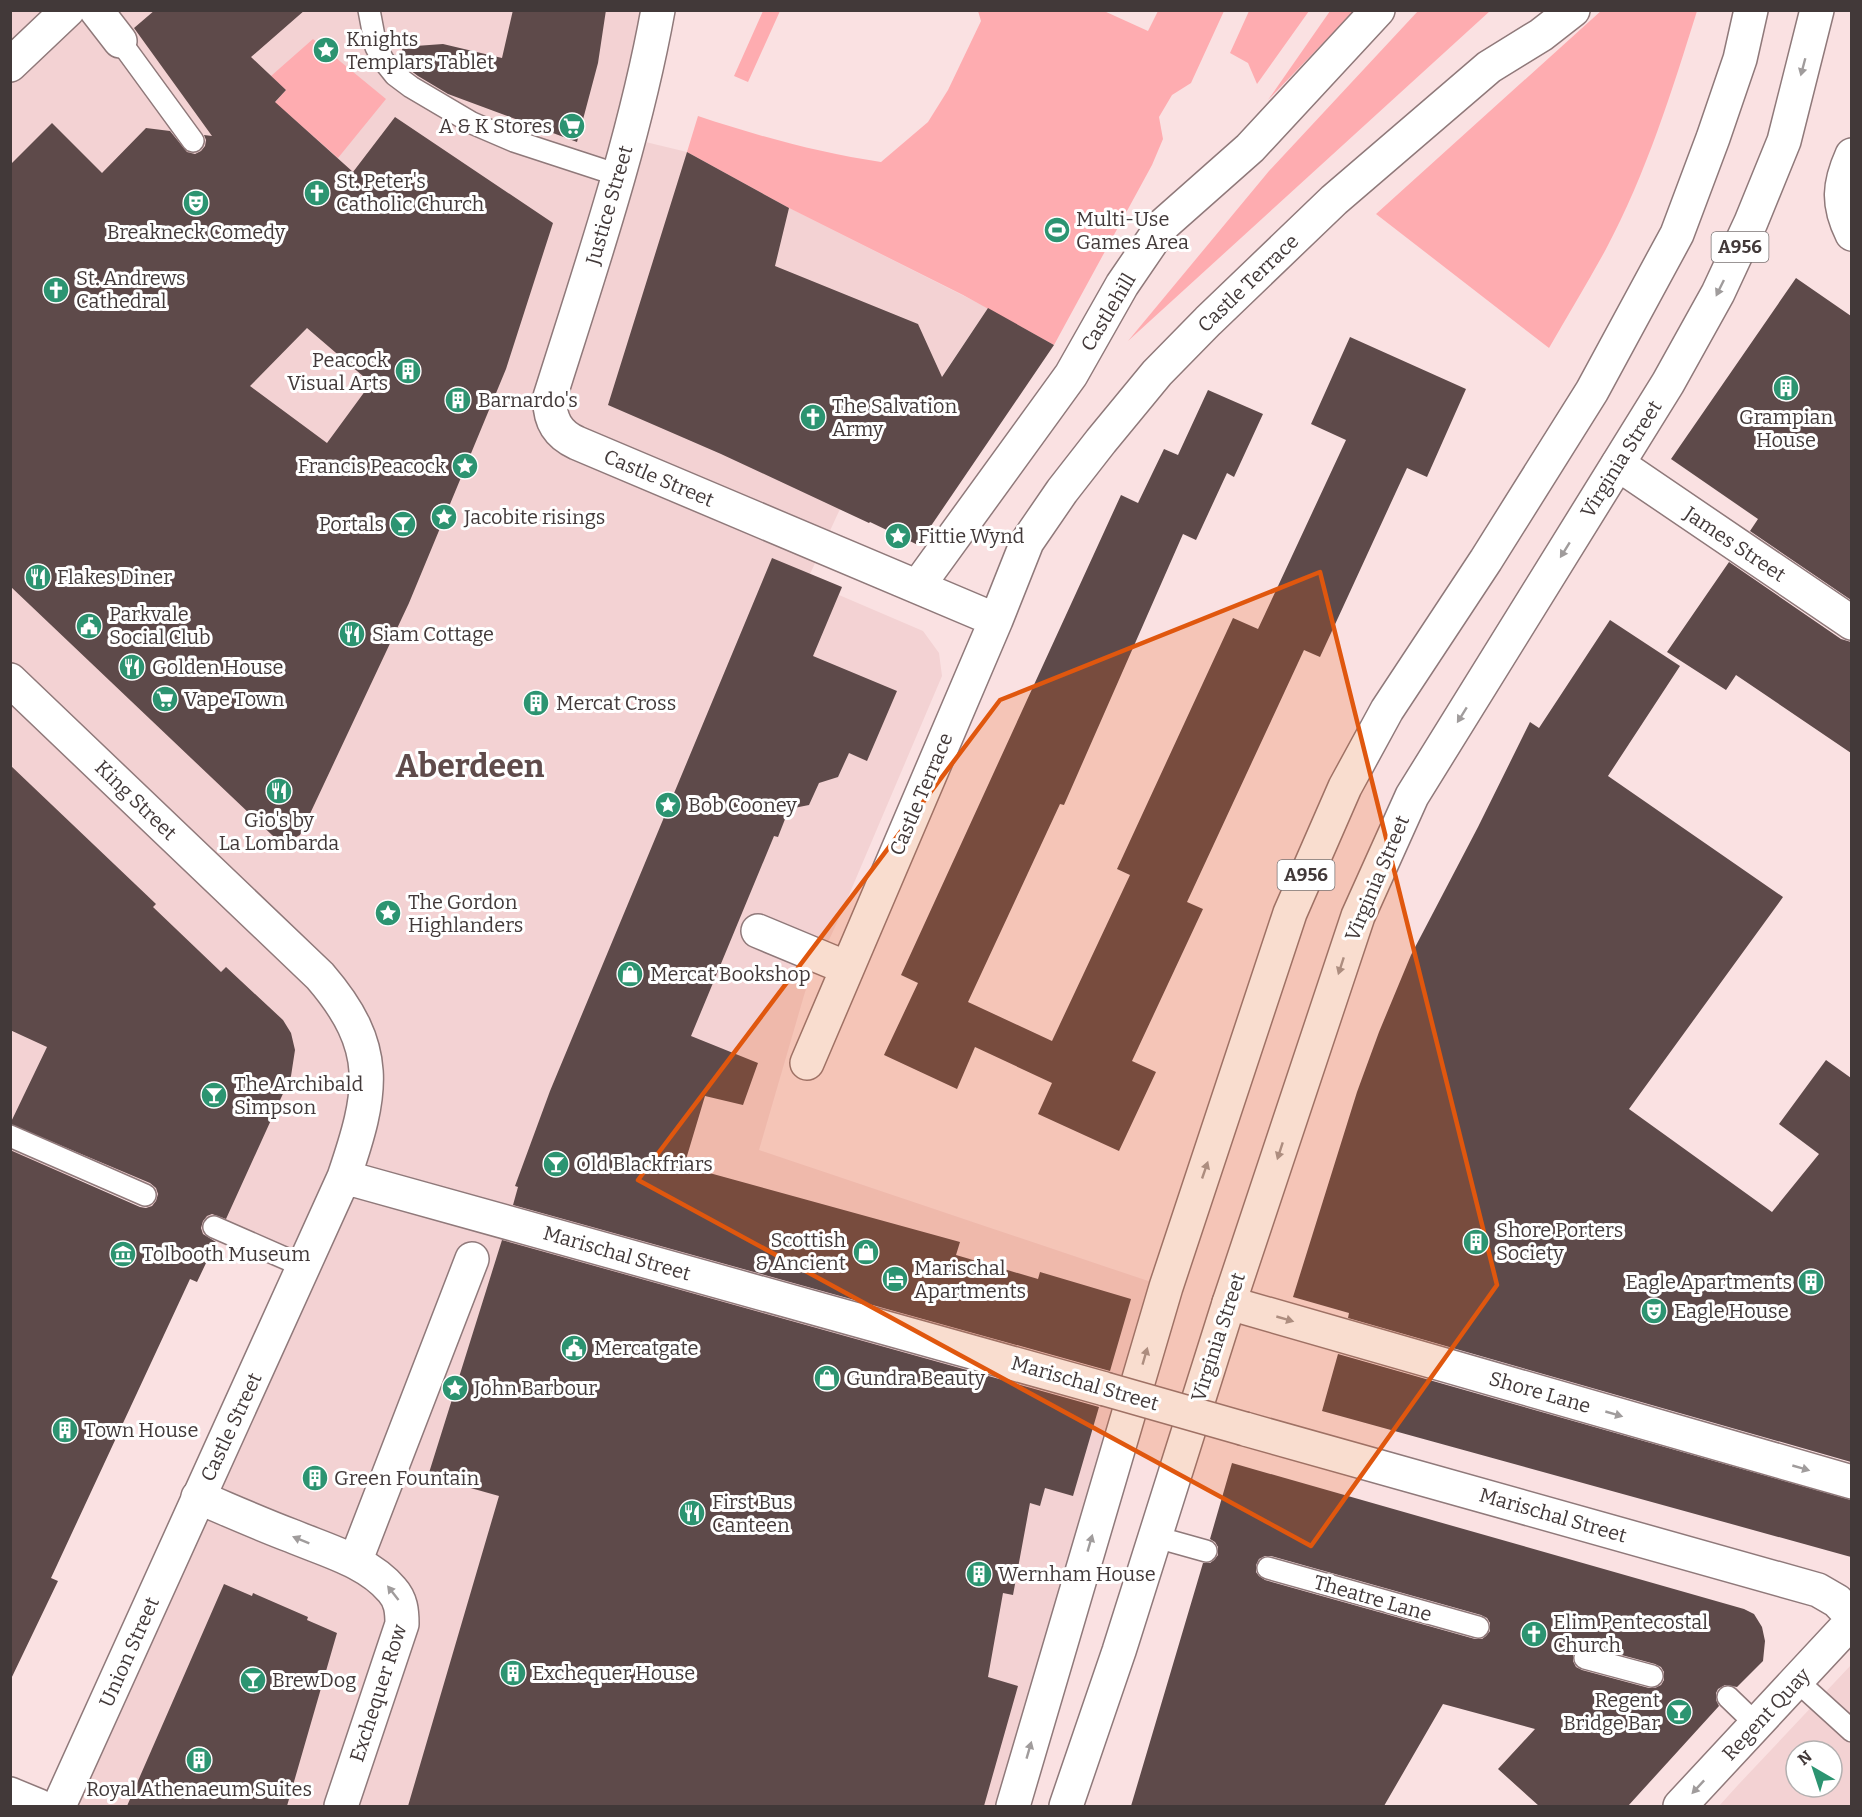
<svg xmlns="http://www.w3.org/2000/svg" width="1862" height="1817" font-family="Bitter,serif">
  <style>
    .built { fill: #f3d2d3; fill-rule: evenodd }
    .green { fill: #feacb0 }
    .building { fill: #5e4a4a; fill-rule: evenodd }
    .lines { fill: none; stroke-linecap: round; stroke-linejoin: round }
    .lane-casing { stroke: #8f797a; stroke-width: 24 }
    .street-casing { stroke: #8f797a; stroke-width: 36 }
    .secondary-casing { stroke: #8f797a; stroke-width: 36 }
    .primary-casing { stroke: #8f797a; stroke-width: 36 }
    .lane { stroke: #fff; stroke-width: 21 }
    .street { stroke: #fff; stroke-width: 33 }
    .secondary { stroke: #fff; stroke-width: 33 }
    .primary { stroke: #fff; stroke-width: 33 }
    .secondary-bridge-casing { stroke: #8f797a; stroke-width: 36; stroke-linecap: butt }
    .secondary-bridge { stroke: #fff; stroke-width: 33 }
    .oneway { fill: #a09c9c }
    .marked { fill: #e0570e; fill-opacity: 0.2; stroke: #e0570e; stroke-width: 4.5; stroke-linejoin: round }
    .labels { text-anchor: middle; stroke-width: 6; stroke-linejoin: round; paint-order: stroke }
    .shield { fill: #fff; stroke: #7b7474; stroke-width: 1.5 }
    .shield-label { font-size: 18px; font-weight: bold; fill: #423939 }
    .poi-label { font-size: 20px; fill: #423939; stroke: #fff; text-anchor: start }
    .street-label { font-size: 20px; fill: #423939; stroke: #fff }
    .town-label { font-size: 32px; font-weight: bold; fill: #5f4b4b; stroke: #fff }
  </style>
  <rect width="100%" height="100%" fill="#fae1e2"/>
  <path class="built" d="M11,11H658L629,138L687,152L789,208L988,308L934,388L840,509L810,574L842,588L839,595L923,631L939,653L942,676L840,916L805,992L759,1150L1166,1287L1013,1806H59L298,1278L140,1205L74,1176L51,1183L11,1165Z
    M1851,1665V1806H1719L1738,1785ZM1796,1751H1832V1787H1796Z"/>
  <path class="green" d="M1602,10L1697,11C1672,91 1646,174 1606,249C1588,282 1568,315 1549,348L1376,214Z
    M763,11H780L748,82L734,76Z
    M978,11H1104L1148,31L1158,11H1224L1191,83L1172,95L1159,117L1163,139L1152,165L1054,345L963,295L789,208L687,152L698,116C758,136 819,153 881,162L928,122L948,90L981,21Z
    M1249,11H1309L1257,84L1248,63L1230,53Z
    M1330,11H1354L1268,100Z
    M1418,11H1490L1128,341L1269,171Z
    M313,39L386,99L338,158L286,112L272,106L286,90L271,76Z"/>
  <path class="building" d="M155,10H305L251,57L286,90L275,102L353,172L395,117L553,223L506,369L409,603L300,835L283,844L272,835L10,586V165L52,123L102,173L146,128L170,131L187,152L195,154L201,151L205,146L206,140L204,135L212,136L134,28ZM307,328L371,383L327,443L250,386Z
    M513,10H606L598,63L577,142L448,94L418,76L403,65L402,47L443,44L502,58Z
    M687,152L789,208L775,266L918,324L942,377L988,308L1054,345L918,545L870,522L869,523L721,454L608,405Z
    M1796,278L1851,316V600L1750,531L1758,519L1671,459Z
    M1350,337L1466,389L1427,477L1407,468L1320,657L1304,650L1187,902L1203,909L1132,1061L1156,1072L1119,1151L1038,1114L1052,1083L975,1047L957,1089L884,1055L918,983L901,975L1121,495L1138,503L1164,449L1178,455L1208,390L1263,414L1234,477L1227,473L1196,540L1183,534L1064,805L1060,804L968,1002L1052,1041L1130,875L1117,869L1233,618L1258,629L1346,440L1311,424Z
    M772,558L842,587L813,656L897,691L867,761L849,753L838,777L819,783L809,805L789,809L778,837L774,836L691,1036L758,1063L743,1105L705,1096L684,1166L960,1242L956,1255L1038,1279L1040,1272L1131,1299L1110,1371L513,1205L518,1187L515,1186L550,1091Z
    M1729,562L1841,639L1851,642V753L1736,675L1726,690L1667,652Z
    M1610,620L1680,666L1608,776L1783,897L1629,1109L1772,1212L1819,1154L1779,1124L1826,1060L1851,1078V1462L1348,1318L1349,1313L1293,1297L1357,1092L1379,1032L1411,955L1478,827L1530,722L1539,728Z
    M10,765L156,904L153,907L221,972L226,967L283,1020L291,1033L295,1050L291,1076L226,1219L212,1214L207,1216L203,1221L201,1228L203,1234L216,1242L197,1282L190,1279L51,1578L58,1581L10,1681V1150L140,1207L146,1208L152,1206L156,1201L158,1194L156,1188L150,1183L10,1124L47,1047L10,1030Z
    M502,1240L1099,1407L1073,1496L1045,1488L1040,1506L1030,1503L1013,1595L1003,1593L988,1677L1018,1686L984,1806H408L499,1496L428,1476Z
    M1338,1354L1851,1500V1557L1322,1411Z
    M1232,1463L1744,1609L1754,1614L1762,1627L1765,1641L1763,1661L1737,1687L1725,1685L1718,1689L1716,1693V1700L1719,1706L1628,1806H1539L1498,1769L1535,1729L1443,1704L1384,1806H1131L1203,1563H1210L1214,1560L1218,1555V1547L1215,1542L1210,1539ZM1265,1556H1271L1481,1615L1487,1618L1490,1623V1631L1486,1636L1482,1639H1475L1265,1580L1259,1576L1256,1572V1565L1259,1559ZM1581,1646H1588L1655,1664L1661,1667L1664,1672V1680L1661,1685L1655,1688H1649L1582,1670L1576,1667L1573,1661V1654L1576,1649Z
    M224,1584L252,1596L253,1593L308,1617L307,1620L337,1633L287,1806H127Z"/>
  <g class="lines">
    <defs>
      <path id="lane" d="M369,10L376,47L383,60L395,75L411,87L472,123L514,141L618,175
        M120,41L193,141
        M10,1136L145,1195
        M214,1227L303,1266
        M1156,1537L1206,1551
        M1268,1568L1478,1627
        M1585,1658L1652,1676
        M1797,1681L1852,1731
        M1728,1697L1756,1724"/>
      <path id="street" d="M96,10L120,41
        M658,10C634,142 590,270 550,397C549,419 557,434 577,443L996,620
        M10,65L68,10
        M1852,155C1839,184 1837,204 1852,234
        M1618,464L1852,623
        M918,586L1071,375L1122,285L1163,225L1250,148L1378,10
        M758,931L847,968
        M807,1063L996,620L1027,542L1062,491L1101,441L1157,373L1208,321L1334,200L1489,67L1541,35L1573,10
        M1229,1303L1852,1482
        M198,1497C229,1510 260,1524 292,1536C325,1550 368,1561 392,1590C401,1600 402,1611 402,1624L341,1806
        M355,1562L472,1259
        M10,1794L39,1806"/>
      <path id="secondary" d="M10,680L320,976C382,1048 373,1092 344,1177L59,1806
        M344,1177L1105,1389
        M1245,1429L1818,1590L1837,1601L1852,1617
        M1680,1806L1852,1621"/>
      <path id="primary" d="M1013,1806L1166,1287L1290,913L1345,787L1387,710L1486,560L1592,391L1677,234L1713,138L1740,59L1751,10
        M1066,1806L1119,1651L1229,1303L1358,916L1412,796L1668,383L1718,293L1751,222L1784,141L1817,10"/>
    </defs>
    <use href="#lane" class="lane-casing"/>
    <use href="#street" class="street-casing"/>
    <use href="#secondary" class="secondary-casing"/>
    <use href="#primary" class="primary-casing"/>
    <use href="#lane" class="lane"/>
    <use href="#street" class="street"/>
    <use href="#secondary" class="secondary"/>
    <use href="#primary" class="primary"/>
    <defs>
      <path id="secondary-bridge" d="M1105,1389L1245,1429"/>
    </defs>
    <use href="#secondary-bridge" class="secondary-bridge-casing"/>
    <use href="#secondary-bridge" class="secondary-bridge"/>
  </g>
  <defs><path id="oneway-solid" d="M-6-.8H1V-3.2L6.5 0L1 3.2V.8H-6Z" transform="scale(1.5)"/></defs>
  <g class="oneway">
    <use href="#oneway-solid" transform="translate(1803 67) rotate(105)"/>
    <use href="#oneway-solid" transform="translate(1720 288) rotate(116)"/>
    <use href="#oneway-solid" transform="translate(1565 550) rotate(122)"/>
    <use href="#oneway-solid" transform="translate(1462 715) rotate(122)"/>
    <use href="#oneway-solid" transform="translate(1341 966) rotate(108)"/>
    <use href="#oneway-solid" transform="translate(1280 1151) rotate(108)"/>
    <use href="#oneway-solid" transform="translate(1205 1170) rotate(-71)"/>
    <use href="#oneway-solid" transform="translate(1285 1319) rotate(16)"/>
    <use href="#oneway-solid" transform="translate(1145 1356) rotate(-74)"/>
    <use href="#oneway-solid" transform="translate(1614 1414) rotate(16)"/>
    <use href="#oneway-solid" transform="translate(1801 1468) rotate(16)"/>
    <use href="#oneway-solid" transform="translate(301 1540) rotate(-158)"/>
    <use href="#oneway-solid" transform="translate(1090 1543) rotate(-74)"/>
    <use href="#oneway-solid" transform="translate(393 1593) rotate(-128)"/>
    <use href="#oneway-solid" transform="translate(1029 1750) rotate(-74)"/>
    <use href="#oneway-solid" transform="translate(1698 1787) rotate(133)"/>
  </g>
  <path class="marked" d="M1320,572L1497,1285L1311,1546L638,1180L1000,700Z"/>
  <defs>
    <symbol id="sight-disc" viewBox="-11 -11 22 22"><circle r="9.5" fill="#2c9471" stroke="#fff"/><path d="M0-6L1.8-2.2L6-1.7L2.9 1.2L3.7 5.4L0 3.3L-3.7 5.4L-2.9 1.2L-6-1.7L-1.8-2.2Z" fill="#fff"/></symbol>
    <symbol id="supermarket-disc" viewBox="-11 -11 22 22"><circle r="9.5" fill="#2c9471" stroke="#fff"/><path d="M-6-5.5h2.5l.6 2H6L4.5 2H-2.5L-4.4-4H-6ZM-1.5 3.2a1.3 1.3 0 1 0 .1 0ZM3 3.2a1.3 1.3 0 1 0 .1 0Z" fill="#fff"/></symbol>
    <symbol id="church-disc" viewBox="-11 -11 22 22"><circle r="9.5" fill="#2c9471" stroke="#fff"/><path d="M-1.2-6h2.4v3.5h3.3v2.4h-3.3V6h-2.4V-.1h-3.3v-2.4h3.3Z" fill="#fff"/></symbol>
    <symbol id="theatre-disc" viewBox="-11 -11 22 22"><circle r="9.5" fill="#2c9471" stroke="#fff"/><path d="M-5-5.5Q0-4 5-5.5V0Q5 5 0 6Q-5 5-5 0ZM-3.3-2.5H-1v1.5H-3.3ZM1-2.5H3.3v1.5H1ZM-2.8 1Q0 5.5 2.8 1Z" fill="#fff"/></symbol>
    <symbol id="stadium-disc" viewBox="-11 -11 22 22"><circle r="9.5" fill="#2c9471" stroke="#fff"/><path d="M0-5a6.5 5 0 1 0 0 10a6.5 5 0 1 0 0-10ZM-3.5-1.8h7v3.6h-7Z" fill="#fff"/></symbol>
    <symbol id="building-disc" viewBox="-11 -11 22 22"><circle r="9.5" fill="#2c9471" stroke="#fff"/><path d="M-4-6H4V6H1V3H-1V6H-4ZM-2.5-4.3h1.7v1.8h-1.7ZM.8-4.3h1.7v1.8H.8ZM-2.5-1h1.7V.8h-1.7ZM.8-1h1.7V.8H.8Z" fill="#fff"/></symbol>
    <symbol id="bar-disc" viewBox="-11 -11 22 22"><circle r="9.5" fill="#2c9471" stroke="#fff"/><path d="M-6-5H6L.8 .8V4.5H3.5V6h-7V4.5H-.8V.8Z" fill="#fff"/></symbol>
    <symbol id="restaurant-disc" viewBox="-11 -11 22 22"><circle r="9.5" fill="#2c9471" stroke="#fff"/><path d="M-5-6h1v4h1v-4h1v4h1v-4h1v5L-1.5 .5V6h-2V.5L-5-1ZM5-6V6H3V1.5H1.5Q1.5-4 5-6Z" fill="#fff"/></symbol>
    <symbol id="civic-disc" viewBox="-11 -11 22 22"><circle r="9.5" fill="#2c9471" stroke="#fff"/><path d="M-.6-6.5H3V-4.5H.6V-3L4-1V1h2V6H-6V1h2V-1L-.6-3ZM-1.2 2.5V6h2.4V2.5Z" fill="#fff"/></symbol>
    <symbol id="shop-disc" viewBox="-11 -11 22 22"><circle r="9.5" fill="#2c9471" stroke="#fff"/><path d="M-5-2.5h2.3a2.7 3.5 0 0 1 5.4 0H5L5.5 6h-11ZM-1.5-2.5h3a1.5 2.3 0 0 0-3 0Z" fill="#fff"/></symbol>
    <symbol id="museum-disc" viewBox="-11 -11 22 22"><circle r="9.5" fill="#2c9471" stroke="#fff"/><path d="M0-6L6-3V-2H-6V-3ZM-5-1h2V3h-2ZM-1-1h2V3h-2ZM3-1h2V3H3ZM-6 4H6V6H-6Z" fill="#fff"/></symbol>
    <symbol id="hotel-disc" viewBox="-11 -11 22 22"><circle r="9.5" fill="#2c9471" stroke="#fff"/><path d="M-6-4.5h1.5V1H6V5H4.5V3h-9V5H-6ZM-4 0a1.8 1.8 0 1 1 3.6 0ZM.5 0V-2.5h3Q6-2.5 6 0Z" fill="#fff"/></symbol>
  </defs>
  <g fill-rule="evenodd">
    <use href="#sight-disc" x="311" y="35" width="30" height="30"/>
    <use href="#supermarket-disc" x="557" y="111" width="30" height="30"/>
    <use href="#church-disc" x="302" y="178" width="30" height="30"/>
    <use href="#theatre-disc" x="181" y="188" width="30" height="30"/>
    <use href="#stadium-disc" x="1042" y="215" width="30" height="30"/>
    <use href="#church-disc" x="41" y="275" width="30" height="30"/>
    <use href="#building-disc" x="393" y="356" width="30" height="30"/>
    <use href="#building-disc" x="1771" y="373" width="30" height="30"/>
    <use href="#building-disc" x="443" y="385" width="30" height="30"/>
    <use href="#church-disc" x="798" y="402" width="30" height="30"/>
    <use href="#sight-disc" x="450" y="451" width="30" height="30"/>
    <use href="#sight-disc" x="429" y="502" width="30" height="30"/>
    <use href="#bar-disc" x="388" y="509" width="30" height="30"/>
    <use href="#sight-disc" x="883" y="521" width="30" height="30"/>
    <use href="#restaurant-disc" x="23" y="562" width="30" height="30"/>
    <use href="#civic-disc" x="74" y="611" width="30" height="30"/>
    <use href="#restaurant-disc" x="337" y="619" width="30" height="30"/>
    <use href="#restaurant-disc" x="117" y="652" width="30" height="30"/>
    <use href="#supermarket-disc" x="150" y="684" width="30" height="30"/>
    <use href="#building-disc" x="521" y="688" width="30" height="30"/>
    <use href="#restaurant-disc" x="264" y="776" width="30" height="30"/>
    <use href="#sight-disc" x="653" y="790" width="30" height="30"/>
    <use href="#sight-disc" x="373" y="898" width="30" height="30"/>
    <use href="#shop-disc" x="615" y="959" width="30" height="30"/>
    <use href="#bar-disc" x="199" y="1080" width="30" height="30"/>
    <use href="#bar-disc" x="541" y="1149" width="30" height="30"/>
    <use href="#building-disc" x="1461" y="1227" width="30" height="30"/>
    <use href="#shop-disc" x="851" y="1237" width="30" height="30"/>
    <use href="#museum-disc" x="108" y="1239" width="30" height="30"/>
    <use href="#hotel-disc" x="880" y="1264" width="30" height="30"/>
    <use href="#building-disc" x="1796" y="1267" width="30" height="30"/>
    <use href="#theatre-disc" x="1639" y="1296" width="30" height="30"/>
    <use href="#civic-disc" x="559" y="1333" width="30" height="30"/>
    <use href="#shop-disc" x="812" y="1363" width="30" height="30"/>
    <use href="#sight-disc" x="440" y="1373" width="30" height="30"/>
    <use href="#building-disc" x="50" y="1415" width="30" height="30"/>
    <use href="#building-disc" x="300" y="1463" width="30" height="30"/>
    <use href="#restaurant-disc" x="677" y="1498" width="30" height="30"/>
    <use href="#building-disc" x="964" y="1559" width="30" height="30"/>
    <use href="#church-disc" x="1519" y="1619" width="30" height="30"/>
    <use href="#building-disc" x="498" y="1658" width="30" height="30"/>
    <use href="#bar-disc" x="238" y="1665" width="30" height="30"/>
    <use href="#bar-disc" x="1664" y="1697" width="30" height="30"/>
    <use href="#building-disc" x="184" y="1745" width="30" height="30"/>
  </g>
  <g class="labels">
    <g class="shield">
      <rect x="1711.5" y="232" width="57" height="30" rx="4.5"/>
      <rect x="1277.5" y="860" width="57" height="30" rx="4.5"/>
    </g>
    <g class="shield-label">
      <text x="1740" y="253">A956</text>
      <text x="1306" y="881">A956</text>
    </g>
    <g class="poi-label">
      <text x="346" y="46">Knights<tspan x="346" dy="23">Templars Tablet</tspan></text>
      <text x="552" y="133" text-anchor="end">A &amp; K Stores</text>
      <text x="336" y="188">St. Peter's<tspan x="336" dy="23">Catholic Church</tspan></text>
      <text x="1076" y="226">Multi-Use<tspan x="1076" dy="23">Games Area</tspan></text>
      <text x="196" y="239" text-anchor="middle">Breakneck Comedy</text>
      <text x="76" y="285">St. Andrews<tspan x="76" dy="23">Cathedral</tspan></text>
      <text x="388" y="367" text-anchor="end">Peacock<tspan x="388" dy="23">Visual Arts</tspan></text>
      <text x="478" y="407">Barnardo's</text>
      <text x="832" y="413">The Salvation<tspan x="832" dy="23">Army</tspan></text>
      <text x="1786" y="424" text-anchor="middle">Grampian<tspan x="1786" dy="23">House</tspan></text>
      <text x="446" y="473" text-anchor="end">Francis Peacock</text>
      <text x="464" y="524">Jacobite risings</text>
      <text x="384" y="531" text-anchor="end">Portals</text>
      <text x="918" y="543">Fittie Wynd</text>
      <text x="57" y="584">Flakes Diner</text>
      <text x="109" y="621">Parkvale<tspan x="109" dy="23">Social Club</tspan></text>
      <text x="372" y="641">Siam Cottage</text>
      <text x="152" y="674">Golden House</text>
      <text x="184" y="706">Vape Town</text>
      <text x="556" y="710">Mercat Cross</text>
      <text x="688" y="812">Bob Cooney</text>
      <text x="279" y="827" text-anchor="middle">Gio's by<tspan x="279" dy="23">La Lombarda</tspan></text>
      <text x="408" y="909">The Gordon<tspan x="408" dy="23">Highlanders</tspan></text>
      <text x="650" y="981">Mercat Bookshop</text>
      <text x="234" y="1091">The Archibald<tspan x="234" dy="23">Simpson</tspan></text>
      <text x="576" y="1171">Old Blackfriars</text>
      <text x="1496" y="1237">Shore Porters<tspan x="1496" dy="23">Society</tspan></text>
      <text x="846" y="1247" text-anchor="end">Scottish<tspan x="846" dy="23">&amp; Ancient</tspan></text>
      <text x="142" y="1261">Tolbooth Museum</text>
      <text x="914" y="1275">Marischal<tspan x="914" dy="23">Apartments</tspan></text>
      <text x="1792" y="1289" text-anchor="end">Eagle Apartments</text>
      <text x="1674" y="1318">Eagle House</text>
      <text x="594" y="1355">Mercatgate</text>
      <text x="846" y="1385">Gundra Beauty</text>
      <text x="474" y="1395">John Barbour</text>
      <text x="84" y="1437">Town House</text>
      <text x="334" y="1485">Green Fountain</text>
      <text x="712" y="1509">First Bus<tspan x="712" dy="23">Canteen</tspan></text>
      <text x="998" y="1581">Wernham House</text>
      <text x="1553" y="1629">Elim Pentecostal<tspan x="1553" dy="23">Church</tspan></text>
      <text x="532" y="1680">Exchequer House</text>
      <text x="272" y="1687">BrewDog</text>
      <text x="1660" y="1707" text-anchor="end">Regent<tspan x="1660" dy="23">Bridge Bar</tspan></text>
      <text x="199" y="1796" text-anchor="middle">Royal Athenaeum Suites</text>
    </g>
    <g class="street-label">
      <text transform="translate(609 205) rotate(-74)" y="7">Justice Street</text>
      <text transform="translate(1248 283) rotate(-44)" y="7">Castle Terrace</text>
      <text transform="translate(1108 312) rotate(-59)" y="7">Castlehill</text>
      <text transform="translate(1621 459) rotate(-58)" y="7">Virginia Street</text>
      <text transform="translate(659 478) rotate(23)" y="7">Castle Street</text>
      <text transform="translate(1735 544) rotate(34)" y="7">James Street</text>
      <text transform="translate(921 794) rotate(-67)" y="7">Castle Terrace</text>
      <text transform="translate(136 800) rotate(44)" y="7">King Street</text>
      <text transform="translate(1377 878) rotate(-67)" y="7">Virginia Street</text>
      <text transform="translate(617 1253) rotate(16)" y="7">Marischal Street</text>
      <text transform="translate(1218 1337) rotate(-72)" y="7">Virginia Street</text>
      <text transform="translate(1085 1383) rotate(16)" y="7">Marischal Street</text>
      <text transform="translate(1540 1392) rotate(16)" y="7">Shore Lane</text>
      <text transform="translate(231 1427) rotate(-65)" y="7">Castle Street</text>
      <text transform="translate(1553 1515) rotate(16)" y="7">Marischal Street</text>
      <text transform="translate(1373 1598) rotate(16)" y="7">Theatre Lane</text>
      <text transform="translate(129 1652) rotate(-66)" y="7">Union Street</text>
      <text transform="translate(378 1693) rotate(-72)" y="7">Exchequer Row</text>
      <text transform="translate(1766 1714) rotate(-47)" y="7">Regent Quay</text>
    </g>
    <g class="town-label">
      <text x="470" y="777">Aberdeen</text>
    </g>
  </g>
  <rect width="1862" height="1817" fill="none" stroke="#423939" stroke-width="24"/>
  <g transform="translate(1814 1769) rotate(321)"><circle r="28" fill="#ffffff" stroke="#b3b0b0" stroke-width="1.5"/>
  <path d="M0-4.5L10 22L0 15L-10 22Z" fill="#2c9471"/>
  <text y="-9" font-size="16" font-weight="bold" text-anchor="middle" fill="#423939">N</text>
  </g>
</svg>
